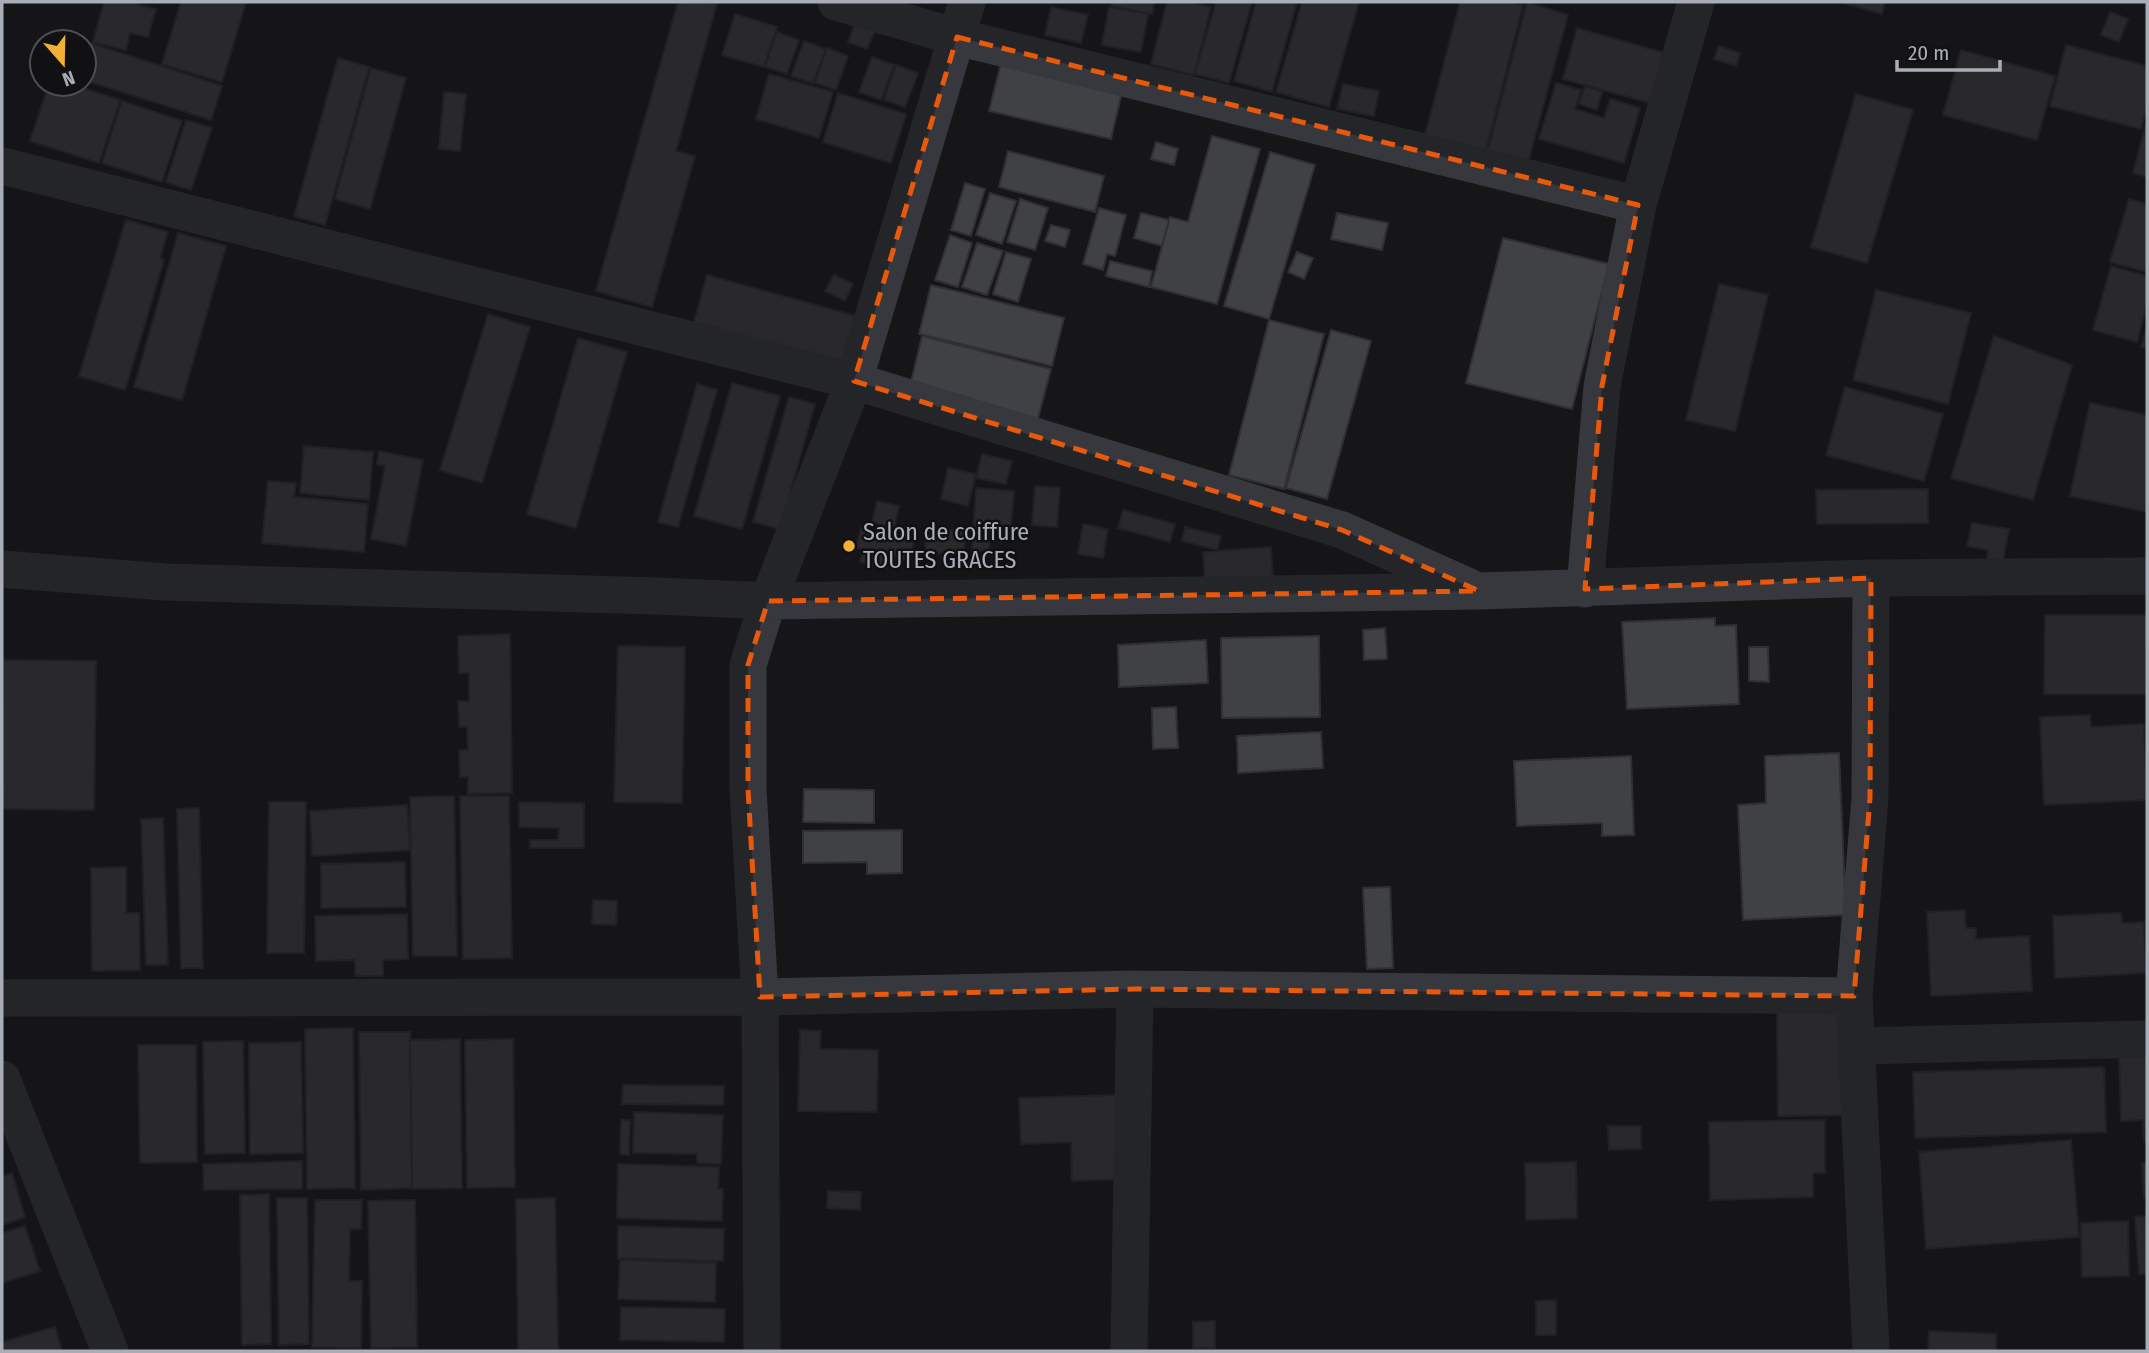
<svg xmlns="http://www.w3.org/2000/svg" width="2149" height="1353" font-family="'Fira Sans Condensed',sans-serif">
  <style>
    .building { fill: #404145; stroke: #303034; stroke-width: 2 }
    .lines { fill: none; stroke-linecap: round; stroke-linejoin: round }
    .minor { stroke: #37383d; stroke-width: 37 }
    .marked { fill: none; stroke: #e8590c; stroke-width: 5; stroke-dasharray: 14 9; stroke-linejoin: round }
    .poi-dot { fill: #f2b134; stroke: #111113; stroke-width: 2.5 }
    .labels { text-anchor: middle; stroke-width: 5; stroke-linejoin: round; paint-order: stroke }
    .poi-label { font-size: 24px; fill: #a8adb8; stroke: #111113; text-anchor: start }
  </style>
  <rect width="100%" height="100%" fill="#161618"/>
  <path class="building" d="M104,2H139L138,5L156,9L148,37L130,33L126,50L93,42Z
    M181,2H246L222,82L162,64Z
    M678,2L717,3L676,151L695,156L652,307L596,291Z
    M1112,2H1154L1152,14L1111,6Z
    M1167,2H1188L1211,7L1194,75L1151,64Z
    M1216,2H1252L1229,83L1195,74Z
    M1256,2H1297L1272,92L1234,81Z
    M1302,2H1359L1329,107L1276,92Z
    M1460,2H1509L1523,5L1485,154L1424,139Z
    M1527,2L1568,15L1526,170L1486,158Z
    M1841,2H1885L1882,14Z
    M1051,7L1088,15L1081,43L1045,35Z
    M1109,7L1148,14L1141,52L1102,45Z
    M2110,12L2128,19L2119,42L2101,35Z
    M735,14L777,27L764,67L722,55Z
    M855,24L875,31L867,49L848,42Z
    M1577,28L1665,53L1650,103L1563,79Z
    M777,32L799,40L787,74L765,67Z
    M66,35L222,86L211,120L84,80V42H63Z
    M804,41L826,49L813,83L791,76Z
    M2066,45L2147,66V105L2141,129L2050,106Z
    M1719,46L1740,53L1736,66L1714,59Z
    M827,48L848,56L836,90L815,83Z
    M1961,50L2055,76L2037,140L1943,115Z
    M872,57L894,65L881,100L859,92Z
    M338,58L369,67L325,225L294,216Z
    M1001,63L1122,92L1111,139L989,111Z
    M896,65L918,73L905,107L884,100Z
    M371,68L406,78L370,209L335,199Z
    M769,74L833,92L819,138L756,119Z
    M1556,83L1581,90L1575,109L1604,118L1610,99L1640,108L1624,163L1539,139Z
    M49,84H71L120,100L99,163L30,141Z
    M1343,84L1379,91L1374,116L1337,109Z
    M1585,86L1602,92L1597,110L1579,104Z
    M444,92L466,94L460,151L439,149Z
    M838,93L906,114L891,163L823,142Z
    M1856,94L1913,110L1867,263L1811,247Z
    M122,101L182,121L162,182L102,163Z
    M2147,119V177L2133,173Z
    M186,120L212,128L191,190L166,182Z
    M1212,136L1260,149L1217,304L1151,287L1170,217L1188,222Z
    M1156,142L1178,149L1174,165L1151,159Z
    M1008,151L1104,176L1095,212L999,187Z
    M1270,152L1315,165L1269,319L1224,306Z
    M965,183L985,189L971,236L951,230Z
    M990,193L1016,201L1002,244L976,235Z
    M1020,199L1048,208L1035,250L1007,242Z
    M2129,199L2147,204V272L2110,262Z
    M1099,208L1126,215L1115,256L1107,254L1103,270L1083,264Z
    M1141,213L1169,220L1162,246L1134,238Z
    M1337,213L1388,223L1382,250L1331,239Z
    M126,220L168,232L160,258L164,260L125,390L79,376Z
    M1051,225L1070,230L1065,247L1045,241Z
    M178,233L226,246L182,400L134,387Z
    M950,235L972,243L958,287L935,280Z
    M1503,238L1609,264L1572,409L1466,383Z
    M977,243L1003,251L987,295L962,287Z
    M1006,252L1031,259L1018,302L993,294Z
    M1297,252L1313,258L1304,279L1288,272Z
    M1110,261L1152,271L1149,287L1106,276Z
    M2111,266L2147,276V304L2137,342L2093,330Z
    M707,275L863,318L849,365L694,322Z
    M834,275L853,284L845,301L825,291Z
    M1719,284L1768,295L1735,431L1686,420Z
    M931,285L1064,318L1052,366L919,334Z
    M1876,290L1971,313L1948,404L1853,380Z
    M488,314L530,327L482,483L440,470Z
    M1269,320L1324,334L1284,489L1229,475Z
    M2147,325V349L2141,347Z
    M1331,330L1371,341L1327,499L1286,488Z
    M922,336L1051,369L1037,422L909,390Z
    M1994,336L2072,365L2033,500L1951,478Z
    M578,338L627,352L576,528L527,514Z
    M732,383L780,396L742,529L694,516Z
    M697,384L717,390L678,527L658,522Z
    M1845,387L1943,414L1924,481L1826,455Z
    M789,397L815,404L780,529L753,522Z
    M2090,403L2147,415V512L2070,496Z
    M304,446L373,452L369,500L300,493Z
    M379,451L423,460L406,546L371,539L385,466L377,464Z
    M982,454L1012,461L1006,484L976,478Z
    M948,468L976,474L968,506L941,499Z
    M268,481L296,483L294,497L368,504L364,552L262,543Z
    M1035,486L1060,488L1057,527L1032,525Z
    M976,488L1014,491L1010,536L990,535L989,551L972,550Z
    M1928,489V523L1817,524L1816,490Z
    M877,501L899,506L894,528L872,522Z
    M1123,510L1175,524L1170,542L1118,528Z
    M1972,523L2009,529L2003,561L1987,559L1988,550L1967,546Z
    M1083,524L1108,529L1103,558L1078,554Z
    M1185,527L1221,536L1217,550L1182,541Z
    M861,528L914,540L910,561L890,556L887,568L860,562L863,549L856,548Z
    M926,530H965L964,554L925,553Z
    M1271,547L1273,579L1205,584L1203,552Z
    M2045,615H2147L2146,694H2044Z
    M1715,618V626L1736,625L1739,704L1627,709L1622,622Z
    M1385,628L1387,659L1364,660L1363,630Z
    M510,634L512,793L468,794V777H460L459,750H468L467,727H459L458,701H469V673H459L458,636Z
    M1319,636L1320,717L1222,718L1221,638Z
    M1206,640L1208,683L1119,687L1118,645Z
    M618,646L685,647L682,803L614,802Z
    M1749,647H1768L1769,682L1749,681Z
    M3,660L96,661L94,810L2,809Z
    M1176,707L1178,748L1153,749L1152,708Z
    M2090,715L2091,727L2144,724L2147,800L2044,805L2040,717Z
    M1321,732L1323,768L1238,773L1237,736Z
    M1839,753L1846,915L1743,920L1738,805L1766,803L1765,756Z
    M1631,756L1634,835L1602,836V823L1517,826L1514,761Z
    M804,789L874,790V823L803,822Z
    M454,796L457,956H413L410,797Z
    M460,796H509L512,958L463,959Z
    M269,802H306L304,953H267Z
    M519,802L584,803V848H530V840H558L559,828L519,827Z
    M407,805L410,850L312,856L310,811Z
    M199,808L203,968H181L177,809Z
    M163,818L168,965H146L141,819Z
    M902,830V873L867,874V862L803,863V831Z
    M405,862L406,907L321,908V864Z
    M126,867V913H139L140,970L92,971L91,868Z
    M1390,887L1393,968L1367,969L1363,888Z
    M593,900L617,901L616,925L592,924Z
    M1965,910L1966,928H1976V939L2029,936L2032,991L1931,996L1927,912Z
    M2121,913L2122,923L2144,922L2146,973L2055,978L2053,916Z
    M407,914L408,959L383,960V976H355V960L316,961L315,916Z
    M1843,1010L1845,1115L1778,1116L1777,1012Z
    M353,1028L355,1188L307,1189L305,1029Z
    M800,1030L821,1031L820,1049L878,1050L877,1112L798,1111Z
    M359,1032H410L412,1188L361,1190Z
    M460,1039L462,1188L412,1189L410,1040Z
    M513,1039L515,1187L467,1188L465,1040Z
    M243,1041L245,1153L205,1154L203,1042Z
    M301,1042L303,1153L250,1154L249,1043Z
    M138,1045H196L197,1162L140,1163Z
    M2147,1049V1142H2144L2143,1120L2121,1121L2119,1050Z
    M2104,1067L2106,1132L1915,1138L1913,1072Z
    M623,1085L724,1086L723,1105L622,1104Z
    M1117,1095L1120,1179L1072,1181L1071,1142L1021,1144L1019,1098Z
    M634,1112L723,1115L721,1164L697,1163V1154L633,1153Z
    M621,1120H630L629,1155L620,1154Z
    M1825,1120V1173H1813V1197L1710,1200L1709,1122Z
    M1608,1126H1641V1149L1609,1150Z
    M2071,1140L2079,1237L1926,1249L1919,1152Z
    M302,1161V1189L204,1190L203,1164Z
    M1576,1162L1577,1218L1526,1220L1525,1163Z
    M2142,1163H2147V1197L2144,1198Z
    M618,1164L719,1167L718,1189H723L722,1221L617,1218Z
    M12,1173L25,1217L2,1225V1176Z
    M828,1191L861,1192L860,1210L827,1208Z
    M269,1194L271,1344L242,1345L240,1195Z
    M277,1198H307L309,1344L279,1345Z
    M555,1198L558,1349L518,1350L516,1199Z
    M315,1200H362L361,1229H350L349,1281H362L361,1348L312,1347Z
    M415,1200L417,1347L371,1348L368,1201Z
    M2147,1216V1274H2139L2135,1217Z
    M2128,1221L2129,1276L2082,1277L2081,1223Z
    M25,1226L40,1271L2,1283V1233Z
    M618,1226L724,1229L723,1261L618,1258Z
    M620,1260L716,1263L715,1302L618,1299Z
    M1556,1300V1335H1536V1301Z
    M621,1307L725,1309L724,1342L620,1340Z
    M1215,1321V1348H1193V1322Z
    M55,1327L62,1351H2V1342Z
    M1929,1331L1996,1334V1351H1928Z"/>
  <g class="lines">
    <path class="minor" d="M836,2L957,37L1638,205
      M2,166L854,381L1342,530L1469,587
      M2,569L165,582L656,596L768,601L1479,591L1871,578L2147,576
      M1871,578L1870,798L1854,996L1871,1351
      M1585,589L1602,386L1638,205L1696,2
      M2,998L760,997L1135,989L1854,996
      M1857,1046L2147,1039
      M2,1079L110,1351
      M762,1351L760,997L748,789V665L768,601L854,381L967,2
      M1129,1351L1135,989"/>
  </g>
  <path d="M0 0H2149V1353H0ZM957,37L1638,205L1602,386L1585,589L1871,578L1870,798L1854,996L1135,989L760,997L748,789V665L768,601L1479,591L1342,530L854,381Z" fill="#161618" fill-opacity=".55" fill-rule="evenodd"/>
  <path class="marked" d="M957,37L1638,205L1602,386L1585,589L1871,578L1870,798L1854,996L1135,989L760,997L748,789V665L768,601L1479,591L1342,530L854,381Z"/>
  <circle class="poi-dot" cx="849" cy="546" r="7"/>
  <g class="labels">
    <g class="poi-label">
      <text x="863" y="540">Salon de coiffure<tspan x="863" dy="28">TOUTES GRACES</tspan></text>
    </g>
  </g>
  <rect width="2149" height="1353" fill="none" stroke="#a8adb8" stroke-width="7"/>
  <g transform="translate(63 63) rotate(160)"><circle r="33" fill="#111113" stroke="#4d4f55" stroke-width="2"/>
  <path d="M0-5L12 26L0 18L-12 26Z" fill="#f2b134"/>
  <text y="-10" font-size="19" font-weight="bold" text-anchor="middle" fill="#a8adb8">N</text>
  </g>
  <path d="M1897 60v10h103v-10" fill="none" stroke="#a8adb8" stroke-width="3.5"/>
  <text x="1908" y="60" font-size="21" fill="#a8adb8" stroke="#111113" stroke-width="5" paint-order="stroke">20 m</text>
</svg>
